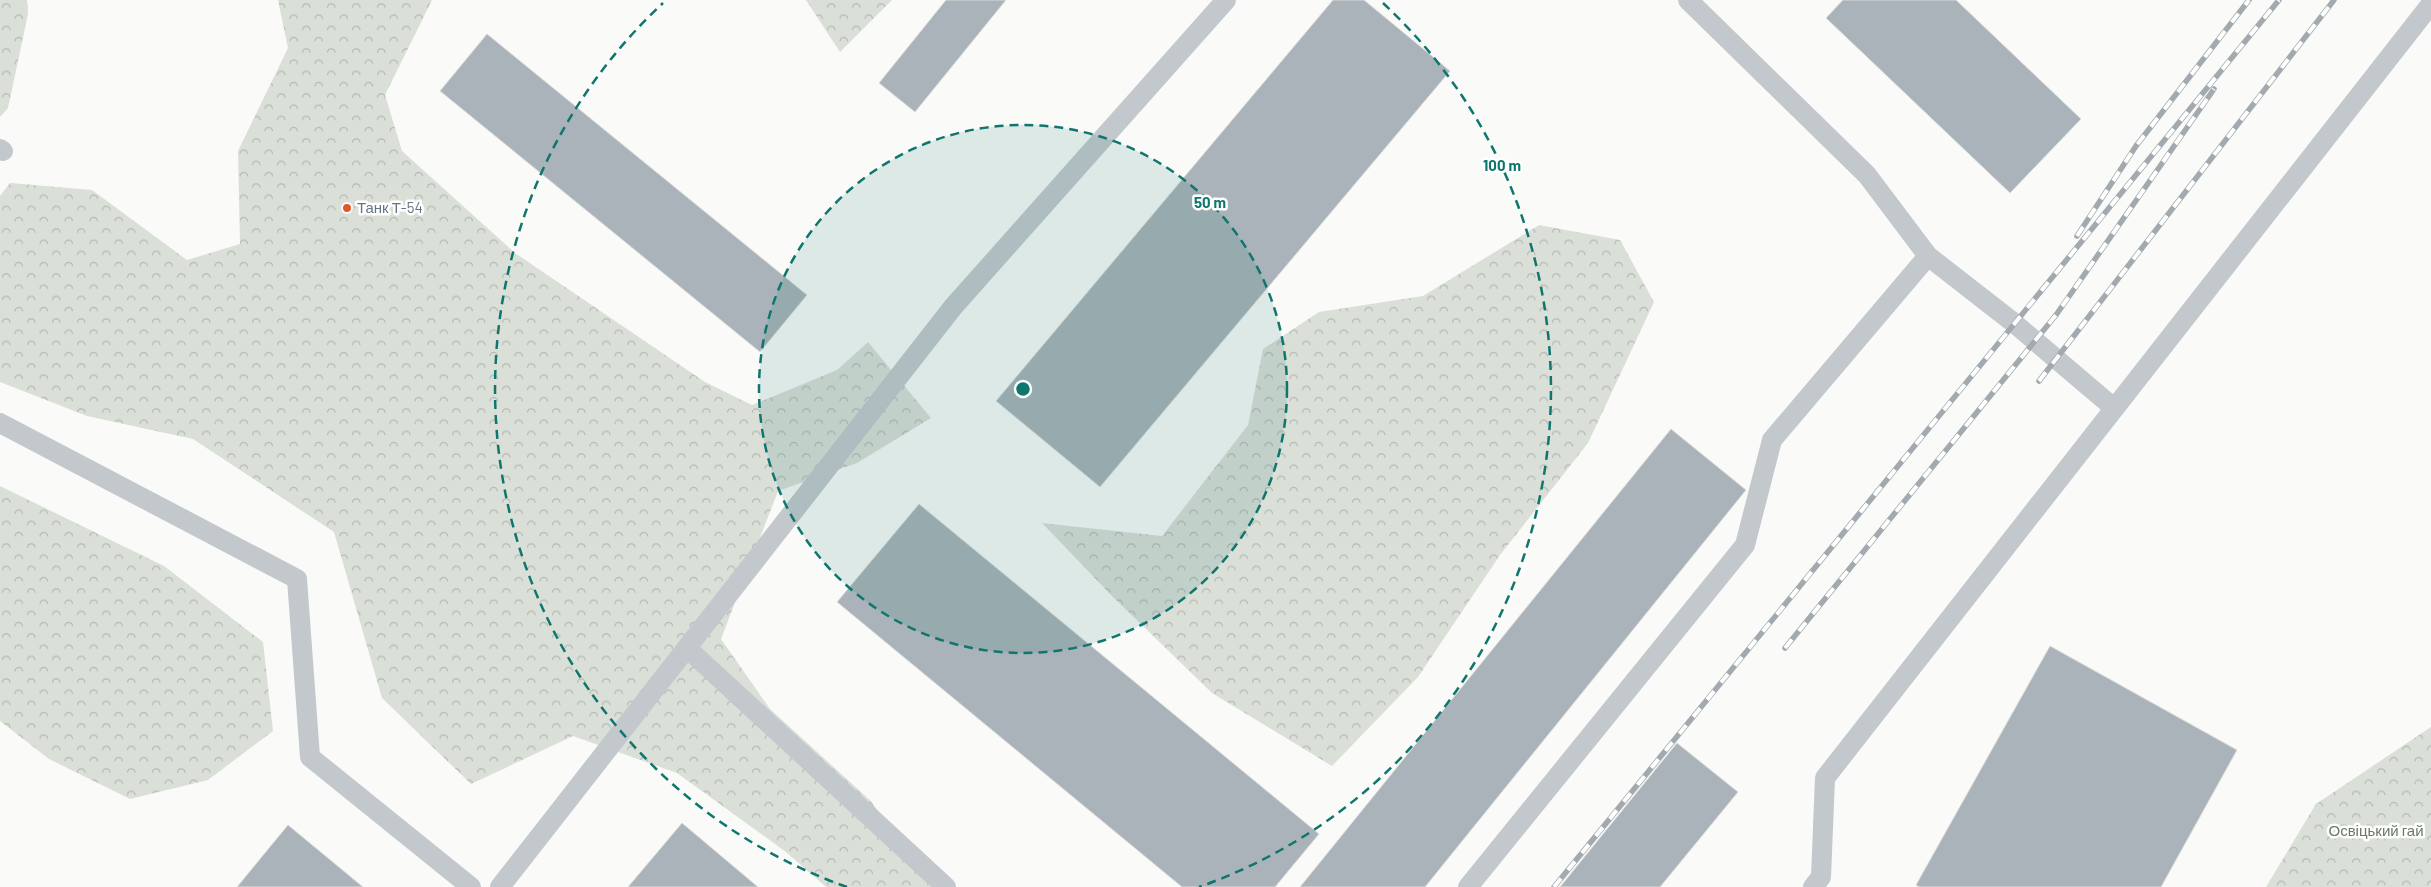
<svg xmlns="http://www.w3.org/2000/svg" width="2431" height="887" font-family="Barlow,sans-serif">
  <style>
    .forest { fill: url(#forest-crowns) }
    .building { fill: #aab3b9; stroke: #dcdcda }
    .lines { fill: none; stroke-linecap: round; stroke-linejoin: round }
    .service { stroke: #c3c8cc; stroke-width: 20 }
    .rail-casing { stroke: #a2aab0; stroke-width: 5.5 }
    .rail { stroke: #fff; stroke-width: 4; stroke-dasharray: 11; stroke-linecap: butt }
    .ring { fill: none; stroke: #0f766e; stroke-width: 2.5; stroke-dasharray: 9 6 }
    .poi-dot { fill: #e4572e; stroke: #fff; stroke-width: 2 }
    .labels { text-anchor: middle; stroke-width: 5; stroke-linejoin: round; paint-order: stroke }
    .poi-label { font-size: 15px; fill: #657683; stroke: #fff; text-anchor: start }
    .park-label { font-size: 15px; fill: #687a64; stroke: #fff }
    .centre { fill: #0f766e; stroke: #fff; stroke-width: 2.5 }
    .ring-label { font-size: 15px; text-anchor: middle; font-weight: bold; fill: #0f766e; stroke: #fff; stroke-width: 5; stroke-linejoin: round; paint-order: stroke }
  </style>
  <defs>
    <pattern id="forest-crowns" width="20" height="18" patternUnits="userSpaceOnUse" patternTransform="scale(1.25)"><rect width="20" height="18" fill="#dadfd7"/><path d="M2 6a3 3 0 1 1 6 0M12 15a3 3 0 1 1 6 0" fill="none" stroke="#b4b9b4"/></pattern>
  </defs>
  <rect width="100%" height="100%" fill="#fafaf8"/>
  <path class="forest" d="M0,0H27L28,14L8,108L0,117Z
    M278,0H432L385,95L402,151L515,253L705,382L752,405L837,370L868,342L931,418L857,463L778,491L721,639L770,709L871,801L931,887H826L786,852L677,773L573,736L471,784L382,698L334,532L193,439L87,416L0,382V196L10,183L92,190L187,260L240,244L238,151L288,48Z
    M806,0H892L840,52Z
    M1539,225L1620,240L1654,302L1588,443L1500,555L1418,677L1332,766L1212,693L1113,597L1042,523L1162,536L1248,425L1263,349L1319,312L1423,296Z
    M0,486L164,566L263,642L273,731L208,780L130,799L49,759L0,721Z
    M2431,727V887H2266L2316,804Z"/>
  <path class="building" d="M946,0H1006L915,112L879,83Z
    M1333,0H1364L1450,71L1100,487L996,401Z
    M1843,0H1956L2081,119L2010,193L1826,18Z
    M487,34L807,295L760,352L440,91Z
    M1671,429L1746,490L1425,887H1300Z
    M919,504L1319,834L1275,887H1182L837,602Z
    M2050,646L2237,750L2161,887H1919L1916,885Z
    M1677,743L1738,792L1660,887H1560Z
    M682,823L758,887H628Z
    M288,825L363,887H237Z"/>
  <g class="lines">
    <path class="service" d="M1688,0L1867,175L1928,256L2014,323L2114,408
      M0,149L3,151
      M0,423L297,579L310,757L471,887
      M687,648L946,887
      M500,887L953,307L1226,0
      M1468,887L1745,545L1772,440L1928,256
      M1813,887L1821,877L1825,778L2431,4"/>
    <defs>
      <path id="rail" d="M2077,236L2136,146L2249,0
        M2039,381L2334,0
        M1785,648L2056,315L2214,89
        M1554,887L2279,0"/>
    </defs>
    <use href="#rail" class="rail-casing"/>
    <use href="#rail" class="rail"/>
  </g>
  <circle cx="1023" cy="389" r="264" fill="#0f766e" fill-opacity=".12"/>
  <g class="ring">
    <circle cx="1023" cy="389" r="264"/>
    <path d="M847 887A528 528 0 0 1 663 3M1383 3A528 528 0 0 1 1199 887"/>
  </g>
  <circle class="poi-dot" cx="347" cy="208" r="5"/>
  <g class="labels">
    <g class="poi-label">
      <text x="357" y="213">Танк Т-54</text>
    </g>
    <g class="park-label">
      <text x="2376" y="836">Освіцький гай</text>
    </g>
  </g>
  <circle cx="1023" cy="389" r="8" class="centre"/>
  <g class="ring-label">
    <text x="1502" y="171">100 m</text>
    <text x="1210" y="208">50 m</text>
  </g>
</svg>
